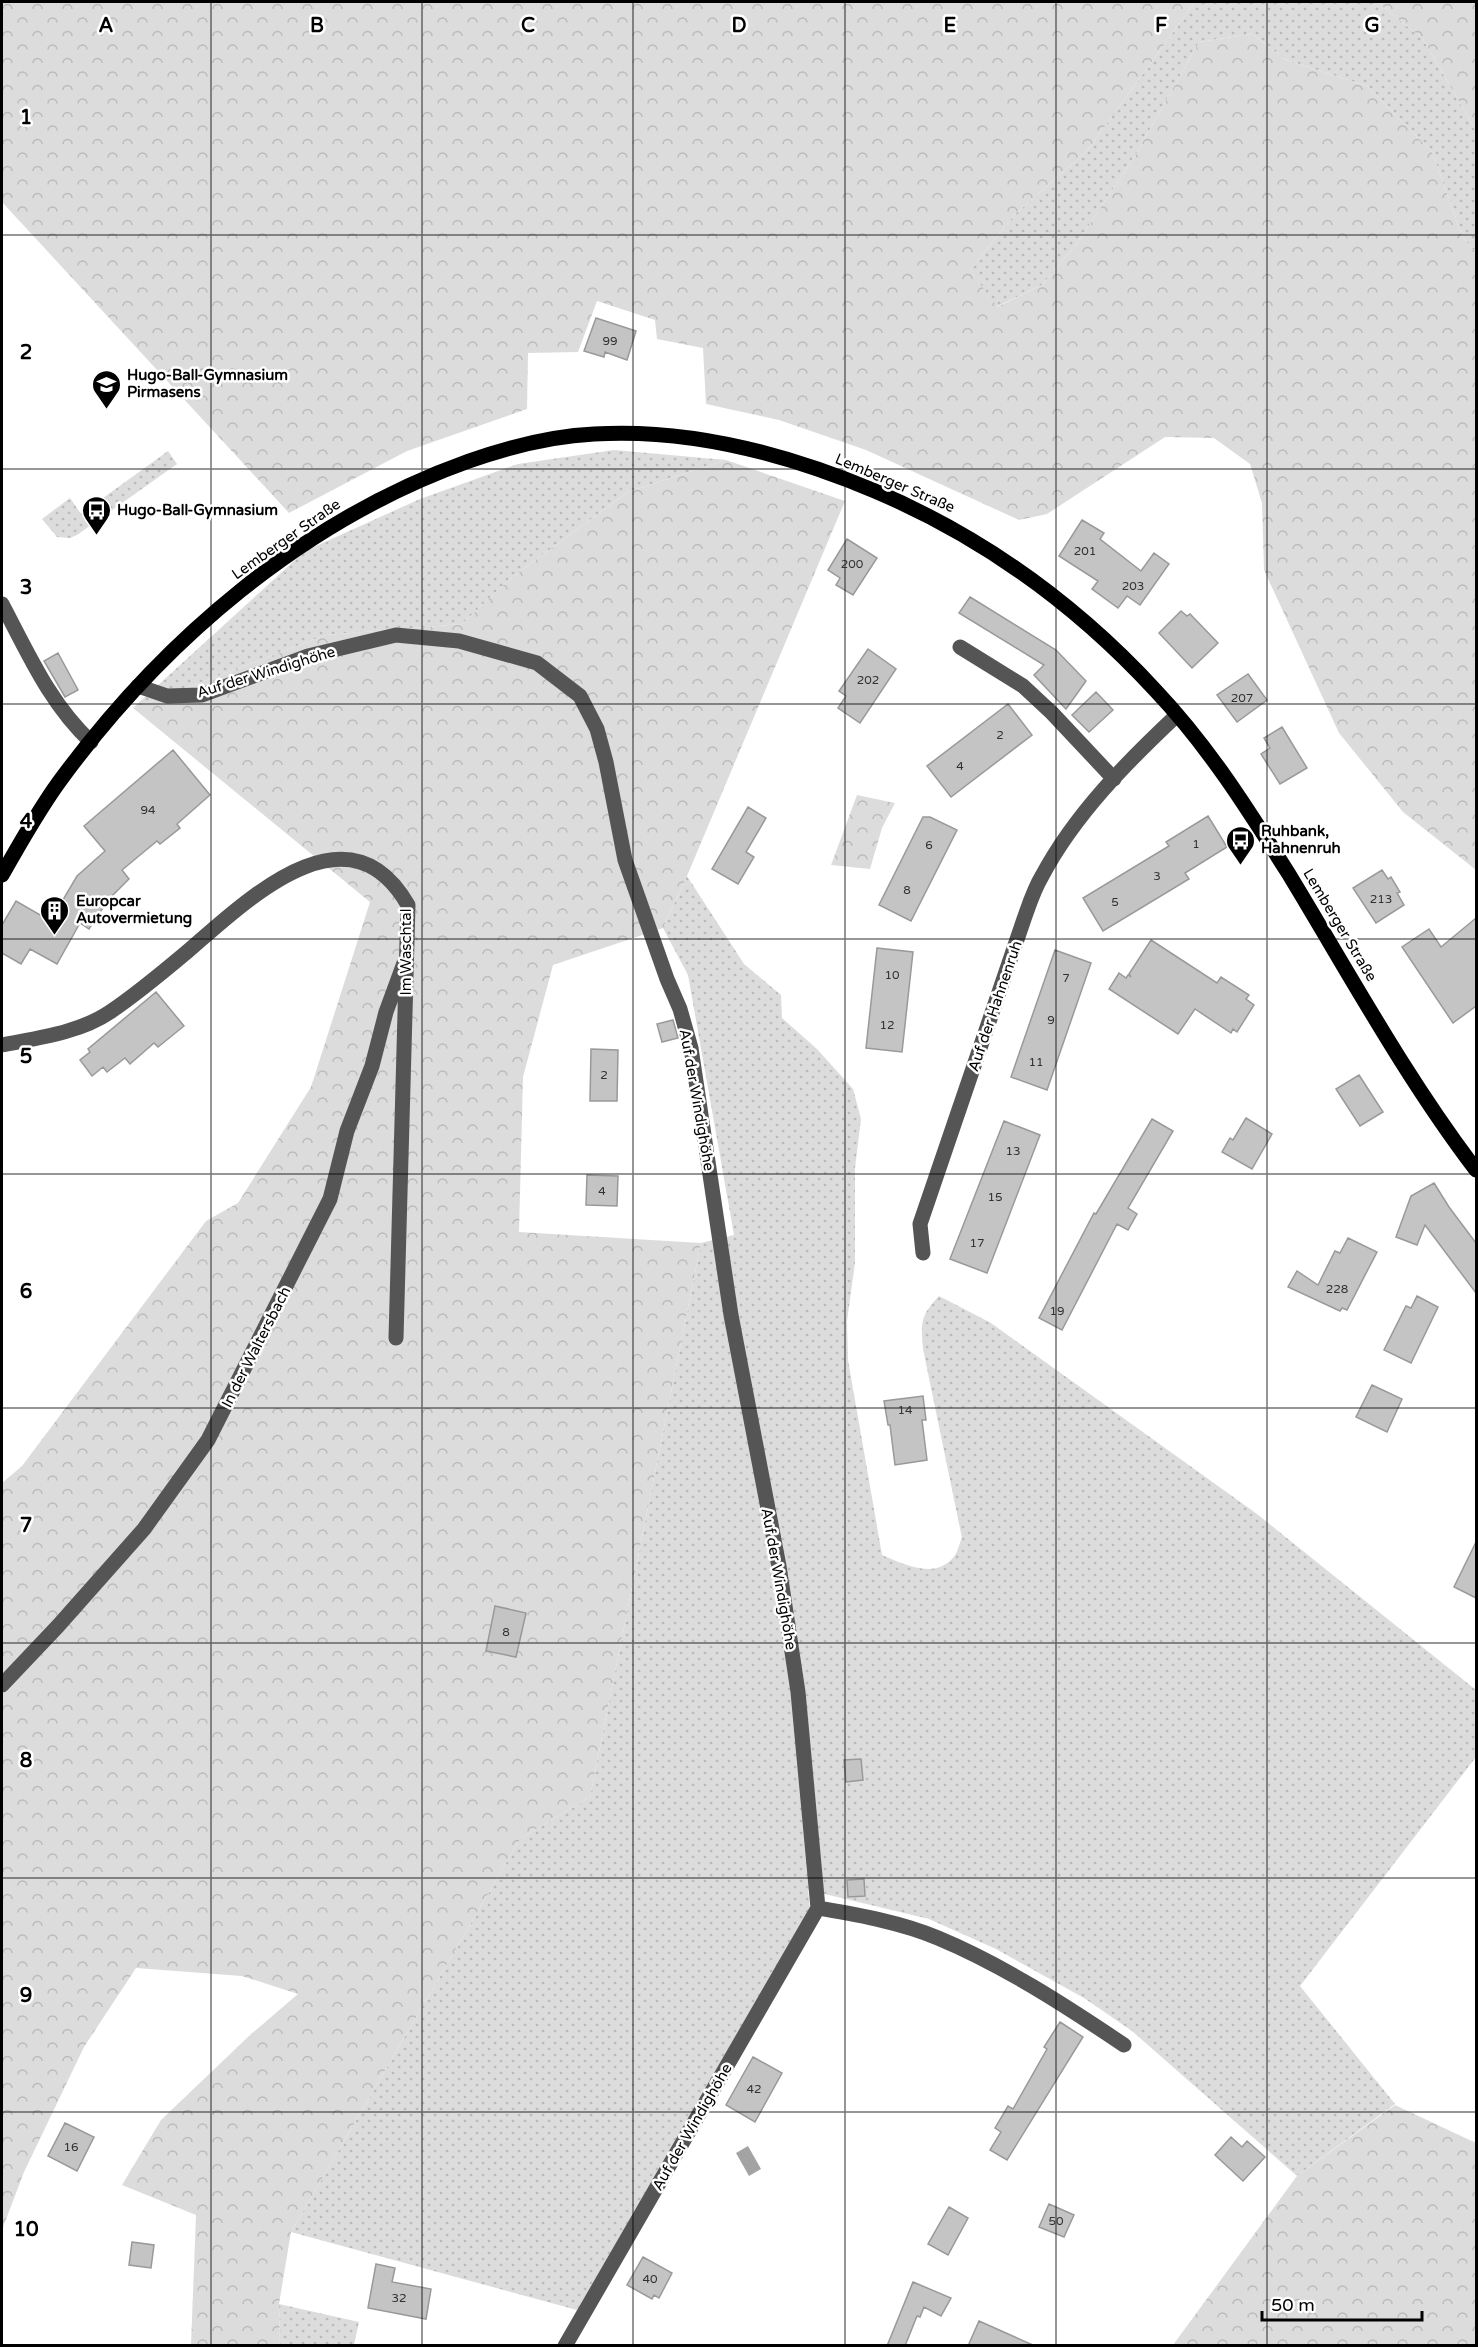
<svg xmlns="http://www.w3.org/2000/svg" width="1478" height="2347" font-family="'Varela Round',sans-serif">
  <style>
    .grass { fill: url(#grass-dots) }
    .forest { fill: url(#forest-crowns) }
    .water { fill: #a3a3a3 }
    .building { fill: #c4c4c4; stroke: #999; stroke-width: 1.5 }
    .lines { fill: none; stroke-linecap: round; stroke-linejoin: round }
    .minor { stroke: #555; stroke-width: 15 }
    .major { stroke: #000; stroke-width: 15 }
    .grid { fill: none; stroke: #000; stroke-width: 1.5; stroke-opacity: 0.55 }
    .labels { text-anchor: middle; stroke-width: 5; stroke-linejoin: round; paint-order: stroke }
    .number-label { font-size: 12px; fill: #313131 }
    .poi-label { font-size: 15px; font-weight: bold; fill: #000; stroke: #fff; text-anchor: start }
    .street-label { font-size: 15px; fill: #000; stroke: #fff }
    .grid-label { font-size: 20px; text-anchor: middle; font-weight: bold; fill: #000; stroke: #fff; stroke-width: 5; stroke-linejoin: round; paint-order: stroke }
  </style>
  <defs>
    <pattern id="grass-dots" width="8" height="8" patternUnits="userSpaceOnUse" patternTransform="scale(1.5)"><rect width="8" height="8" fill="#dcdcdc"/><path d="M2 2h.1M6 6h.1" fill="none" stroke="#bbb" stroke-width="1.8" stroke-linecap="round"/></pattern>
    <pattern id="forest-crowns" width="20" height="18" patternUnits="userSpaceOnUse" patternTransform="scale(1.5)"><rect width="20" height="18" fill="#dcdcdc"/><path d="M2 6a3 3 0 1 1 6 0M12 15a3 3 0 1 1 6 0" fill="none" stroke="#bbb"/></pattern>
  </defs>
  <rect width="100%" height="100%" fill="#fff"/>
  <path class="grass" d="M1195,2H1377L1423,39L1476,131V253L1463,238L1432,152L1367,86L1286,60L1252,34L1199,42L1136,154L1076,245L1042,285L996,307L970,270L1015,214L1087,151Z
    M614,450L726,460L628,492L511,578L462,624L326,635L133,708L305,551L420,499L518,464Z
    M168,451L177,464L77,535L70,538L57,537L42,519L70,498L81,514Z
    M687,876L744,964L781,995L782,1018L817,1049L853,1089L861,1119L855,1168V1263L847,1321L848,1360L882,1555C903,1564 933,1579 952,1559C957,1555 959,1544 962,1538L923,1349C921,1323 920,1316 939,1296L991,1323L1257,1514L1476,1690V1757L1300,1986L1395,2104L1297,2176L1132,2031L1084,1998L996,1949L929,1919L808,1890L810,1908L577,2310L291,2232L520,1839L590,1797L701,1243L734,1235L688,975L663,928Z
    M279,2304L359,2322L354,2345H280Z"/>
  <path class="forest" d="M2,2H1195L1087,151L1015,214L970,270L997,307L1042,285L1076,245L1136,154L1199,42L1252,34L1286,60L1367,86L1432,152L1463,238L1476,253V870L1403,812L1339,733L1264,570L1262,503L1250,464L1214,438L1165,437L1047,514L1019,520L866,450L779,420L706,404L703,348L657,339L655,320L597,301L578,352L528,353L527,409L407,451L289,513L2,202Z
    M1377,2H1476V131L1423,39Z
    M726,460L845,501L687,876L663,928L553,965L523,1077L519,1232L701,1243L590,1797L520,1839L291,2232L279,2304L280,2345H191L196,2215L122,2185L161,2120L249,2036L298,1994L242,1976L136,1968L84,2047L24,2172L2,2230V1483L22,1466L206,1221L238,1203L311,1087L370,902L133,708L326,635L462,624L511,578L628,492Z
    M857,795L895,803L882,828L870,869L831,865Z
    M1395,2105L1476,2143V2345H1173L1297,2176Z"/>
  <path class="water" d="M748,2146L761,2169L749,2176L736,2153Z"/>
  <path class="building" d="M596,318L636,331L627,360L605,352L604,357L584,351Z
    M1082,520L1104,533L1100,539L1141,571L1154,553L1169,564L1140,605L1127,596L1118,608L1092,589L1098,581L1059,556Z
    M847,539L877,558L853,595L836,585L840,578L828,570Z
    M970,597L1056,650L1086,681L1066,709L1034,675L1044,665L959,613Z
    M1181,611L1187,616L1190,614L1218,643L1192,668L1159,633Z
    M868,649L896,669L860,723L838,708L846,696L839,691Z
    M58,653L78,690L65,697L44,661Z
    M1248,674L1267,700L1237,722L1217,695Z
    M1096,692L1113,710L1089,732L1072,715Z
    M1008,704L1032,735L951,797L927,766Z
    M1282,727L1307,768L1280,784L1261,754L1270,748L1264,738Z
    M173,750L210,795L177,824L180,828L160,844L157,841L122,870L129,879L108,900L89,929L80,923L57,964L30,949L21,964L2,953V925L16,901L47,919L56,902L60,905L77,876L105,851L84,826Z
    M748,807L766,818L746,852L754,857L738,884L712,869Z
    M1208,816L1227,847L1185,873L1189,879L1103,931L1083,898L1169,846L1166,842Z
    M923,817H930L957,830L911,921L879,905Z
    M1382,870L1388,879L1391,877L1400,892L1397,893L1404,905L1376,923L1353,888Z
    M1476,918V1006L1453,1023L1402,947L1429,929L1441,947Z
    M1151,940L1217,983L1221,977L1249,995L1246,999L1254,1005L1237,1032L1233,1029L1231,1033L1195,1009L1178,1034L1109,989L1119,973L1126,978L1128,975L1131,977L1129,974Z
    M877,948L913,952L902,1052L866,1048Z
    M1055,950L1091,963L1047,1090L1011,1077Z
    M156,992L184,1026L158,1047L154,1043L130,1064L125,1058L107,1072L103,1067L92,1076L80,1060L90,1052L88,1049Z
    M673,1020L678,1038L662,1042L657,1024Z
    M591,1049L618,1050L617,1101H590Z
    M1359,1075L1383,1112L1360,1126L1336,1089Z
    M1246,1118L1272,1134L1252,1169L1222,1152L1230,1138L1233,1140Z
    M1152,1119L1173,1131L1128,1208L1137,1214L1128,1230L1117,1224L1062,1330L1039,1318L1094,1213L1096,1214Z
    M1004,1121L1040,1135L987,1273L950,1259Z
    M587,1175L618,1176L617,1206L586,1205Z
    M1434,1183L1449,1207L1476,1243V1293L1425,1225L1417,1245L1396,1237L1411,1196Z
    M1348,1238L1377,1252L1347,1310L1342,1308L1340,1311L1288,1287L1297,1271L1318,1285L1335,1251L1340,1253Z
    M1417,1296L1438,1307L1411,1363L1384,1350L1406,1306L1411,1308Z
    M1372,1385L1402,1399L1387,1432L1356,1417Z
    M923,1396L926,1420H922L927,1460L895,1465L890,1425H888L884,1401Z
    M1476,1542V1598L1454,1587Z
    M495,1606L526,1613L516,1657L486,1651Z
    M861,1759L863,1780L846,1782L844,1760Z
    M864,1879L865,1896L848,1897L847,1880Z
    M1060,2022L1083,2037L1007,2160L990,2150L1001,2132L995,2128L1008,2106L1013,2109L1047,2049L1044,2047Z
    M753,2057L782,2073L755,2122L726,2105Z
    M65,2123L94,2137L77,2171L48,2156Z
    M1231,2137L1242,2147L1247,2141L1265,2157L1243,2181L1215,2155Z
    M1049,2204L1074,2215L1064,2237L1039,2227Z
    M949,2207L968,2218L948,2255L928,2244Z
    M132,2242L154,2245L151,2268L129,2265Z
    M643,2257L672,2273L659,2298L654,2295L652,2299L627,2285Z
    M376,2264L395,2268L392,2282L431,2289L426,2319L368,2308Z
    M913,2282L951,2298L941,2316L924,2307L920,2317L917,2316L905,2346H887Z
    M979,2321L1035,2346H968Z"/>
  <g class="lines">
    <path class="minor" d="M2,604C28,653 50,704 91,742
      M960,647L1023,686L1052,713L1114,779
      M138,686L167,696L202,695L308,656L396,635L459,641L537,663L580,696L597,729L606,762L625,860L667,979L680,1009L691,1048L731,1315L779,1566L798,1692L818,1908L565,2346
      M2,1045C37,1038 79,1033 110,1012C137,994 163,972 188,951C247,900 348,801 408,905L396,1338
      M923,1253L920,1224L1024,919C1029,905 1034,889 1042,876C1075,814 1127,762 1177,715
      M2,1685L58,1626L144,1529L208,1440L330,1199L347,1131L372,1066L386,1012L404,963
      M818,1908C858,1915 900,1922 938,1938C1003,1965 1066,2006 1124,2045"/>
    <path class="major" d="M2,875C20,843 38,811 59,782C162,641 303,520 469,461C509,447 551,436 594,434C690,428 787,454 875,491C983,537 1076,604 1156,691C1209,747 1249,811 1290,876C1350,975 1406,1078 1476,1170"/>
  </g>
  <path class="grid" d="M211,2V2346M422,2V2346M633,2V2346M845,2V2346M1056,2V2346M1267,2V2346M2,235H1476M2,469H1476M2,704H1476M2,939H1476M2,1174H1476M2,1408H1476M2,1643H1476M2,1878H1476M2,2112H1476"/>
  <defs>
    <symbol id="school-pin" viewBox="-11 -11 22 30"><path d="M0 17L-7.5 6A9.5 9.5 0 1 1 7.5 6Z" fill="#000" stroke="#fff"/><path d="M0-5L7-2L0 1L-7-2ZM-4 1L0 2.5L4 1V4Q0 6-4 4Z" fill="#fff"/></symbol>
    <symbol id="bus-pin" viewBox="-11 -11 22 30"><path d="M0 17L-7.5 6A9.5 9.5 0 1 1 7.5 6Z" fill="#000" stroke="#fff"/><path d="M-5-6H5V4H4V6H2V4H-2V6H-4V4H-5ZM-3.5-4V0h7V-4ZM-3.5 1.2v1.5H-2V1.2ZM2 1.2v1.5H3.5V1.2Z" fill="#fff"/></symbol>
    <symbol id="building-pin" viewBox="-11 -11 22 30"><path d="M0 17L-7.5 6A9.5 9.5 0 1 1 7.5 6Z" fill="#000" stroke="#fff"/><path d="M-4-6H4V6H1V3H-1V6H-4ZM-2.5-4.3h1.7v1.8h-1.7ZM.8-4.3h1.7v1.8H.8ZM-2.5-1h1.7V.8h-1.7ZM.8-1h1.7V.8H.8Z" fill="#fff"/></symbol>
  </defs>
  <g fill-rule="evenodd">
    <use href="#school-pin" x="90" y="368" width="33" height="45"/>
    <use href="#bus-pin" x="80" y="494" width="33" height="45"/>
    <use href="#bus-pin" x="1224" y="824" width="33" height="45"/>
    <use href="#building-pin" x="38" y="894" width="33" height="45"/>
  </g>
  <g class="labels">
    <g class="number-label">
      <text x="610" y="345">99</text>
      <text x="1085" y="555">201</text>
      <text x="852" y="568">200</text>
      <text x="1133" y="590">203</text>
      <text x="868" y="684">202</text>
      <text x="1242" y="702">207</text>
      <text x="1000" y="739">2</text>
      <text x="960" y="770">4</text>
      <text x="148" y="814">94</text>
      <text x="1196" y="848">1</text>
      <text x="929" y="849">6</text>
      <text x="1157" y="880">3</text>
      <text x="907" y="894">8</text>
      <text x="1381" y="903">213</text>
      <text x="1115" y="906">5</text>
      <text x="892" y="979">10</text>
      <text x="1066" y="982">7</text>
      <text x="1051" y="1024">9</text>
      <text x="887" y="1029">12</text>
      <text x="1036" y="1066">11</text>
      <text x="604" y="1079">2</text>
      <text x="1013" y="1155">13</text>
      <text x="602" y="1195">4</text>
      <text x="995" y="1201">15</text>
      <text x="977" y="1247">17</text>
      <text x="1337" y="1293">228</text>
      <text x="1057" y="1315">19</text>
      <text x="905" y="1414">14</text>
      <text x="506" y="1636">8</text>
      <text x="754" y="2093">42</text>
      <text x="71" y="2151">16</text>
      <text x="1056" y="2225">50</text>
      <text x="650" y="2283">40</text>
      <text x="399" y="2302">32</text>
    </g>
    <g class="poi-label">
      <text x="127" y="380">Hugo-Ball-Gymnasium<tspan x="127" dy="17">Pirmasens</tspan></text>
      <text x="117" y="515">Hugo-Ball-Gymnasium</text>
      <text x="1261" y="836">Ruhbank,<tspan x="1261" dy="17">Hahnenruh</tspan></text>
      <text x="76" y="906">Europcar<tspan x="76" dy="17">Autovermietung</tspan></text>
    </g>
    <g class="street-label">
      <text transform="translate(895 483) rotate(23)" y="5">Lemberger Straße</text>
      <text transform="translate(286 539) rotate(-35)" y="5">Lemberger Straße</text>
      <text transform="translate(266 672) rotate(-17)" y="5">Auf der Windighöhe</text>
      <text transform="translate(1340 925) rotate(59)" y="5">Lemberger Straße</text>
      <text transform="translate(406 952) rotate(-90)" y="5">Im Waschtal</text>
      <text transform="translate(995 1006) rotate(-71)" y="5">Auf der Hahnenruh</text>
      <text transform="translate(697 1100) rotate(80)" y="5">Auf der Windighöhe</text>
      <text transform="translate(256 1347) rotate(-63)" y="5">In der Waltersbach</text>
      <text transform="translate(779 1579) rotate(80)" y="5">Auf der Windighöhe</text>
      <text transform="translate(692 2127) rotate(-60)" y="5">Auf der Windighöhe</text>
    </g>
  </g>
  <g class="grid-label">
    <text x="106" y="32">A</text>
    <text x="317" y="32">B</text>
    <text x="528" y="32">C</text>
    <text x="739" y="32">D</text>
    <text x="950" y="32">E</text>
    <text x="1161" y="32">F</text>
    <text x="1372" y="32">G</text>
    <text x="26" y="124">1</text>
    <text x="26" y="359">2</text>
    <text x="26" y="594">3</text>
    <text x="26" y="828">4</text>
    <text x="26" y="1063">5</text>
    <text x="26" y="1298">6</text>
    <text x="26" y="1532">7</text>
    <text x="26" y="1767">8</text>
    <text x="26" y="2002">9</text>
    <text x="26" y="2236">10</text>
  </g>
  <rect width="1478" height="2347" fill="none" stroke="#000000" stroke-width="6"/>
  <path d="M1262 2311v9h160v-9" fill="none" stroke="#000000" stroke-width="3"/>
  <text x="1271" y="2311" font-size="18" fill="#000000" stroke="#ffffff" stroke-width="4.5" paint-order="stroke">50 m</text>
</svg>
